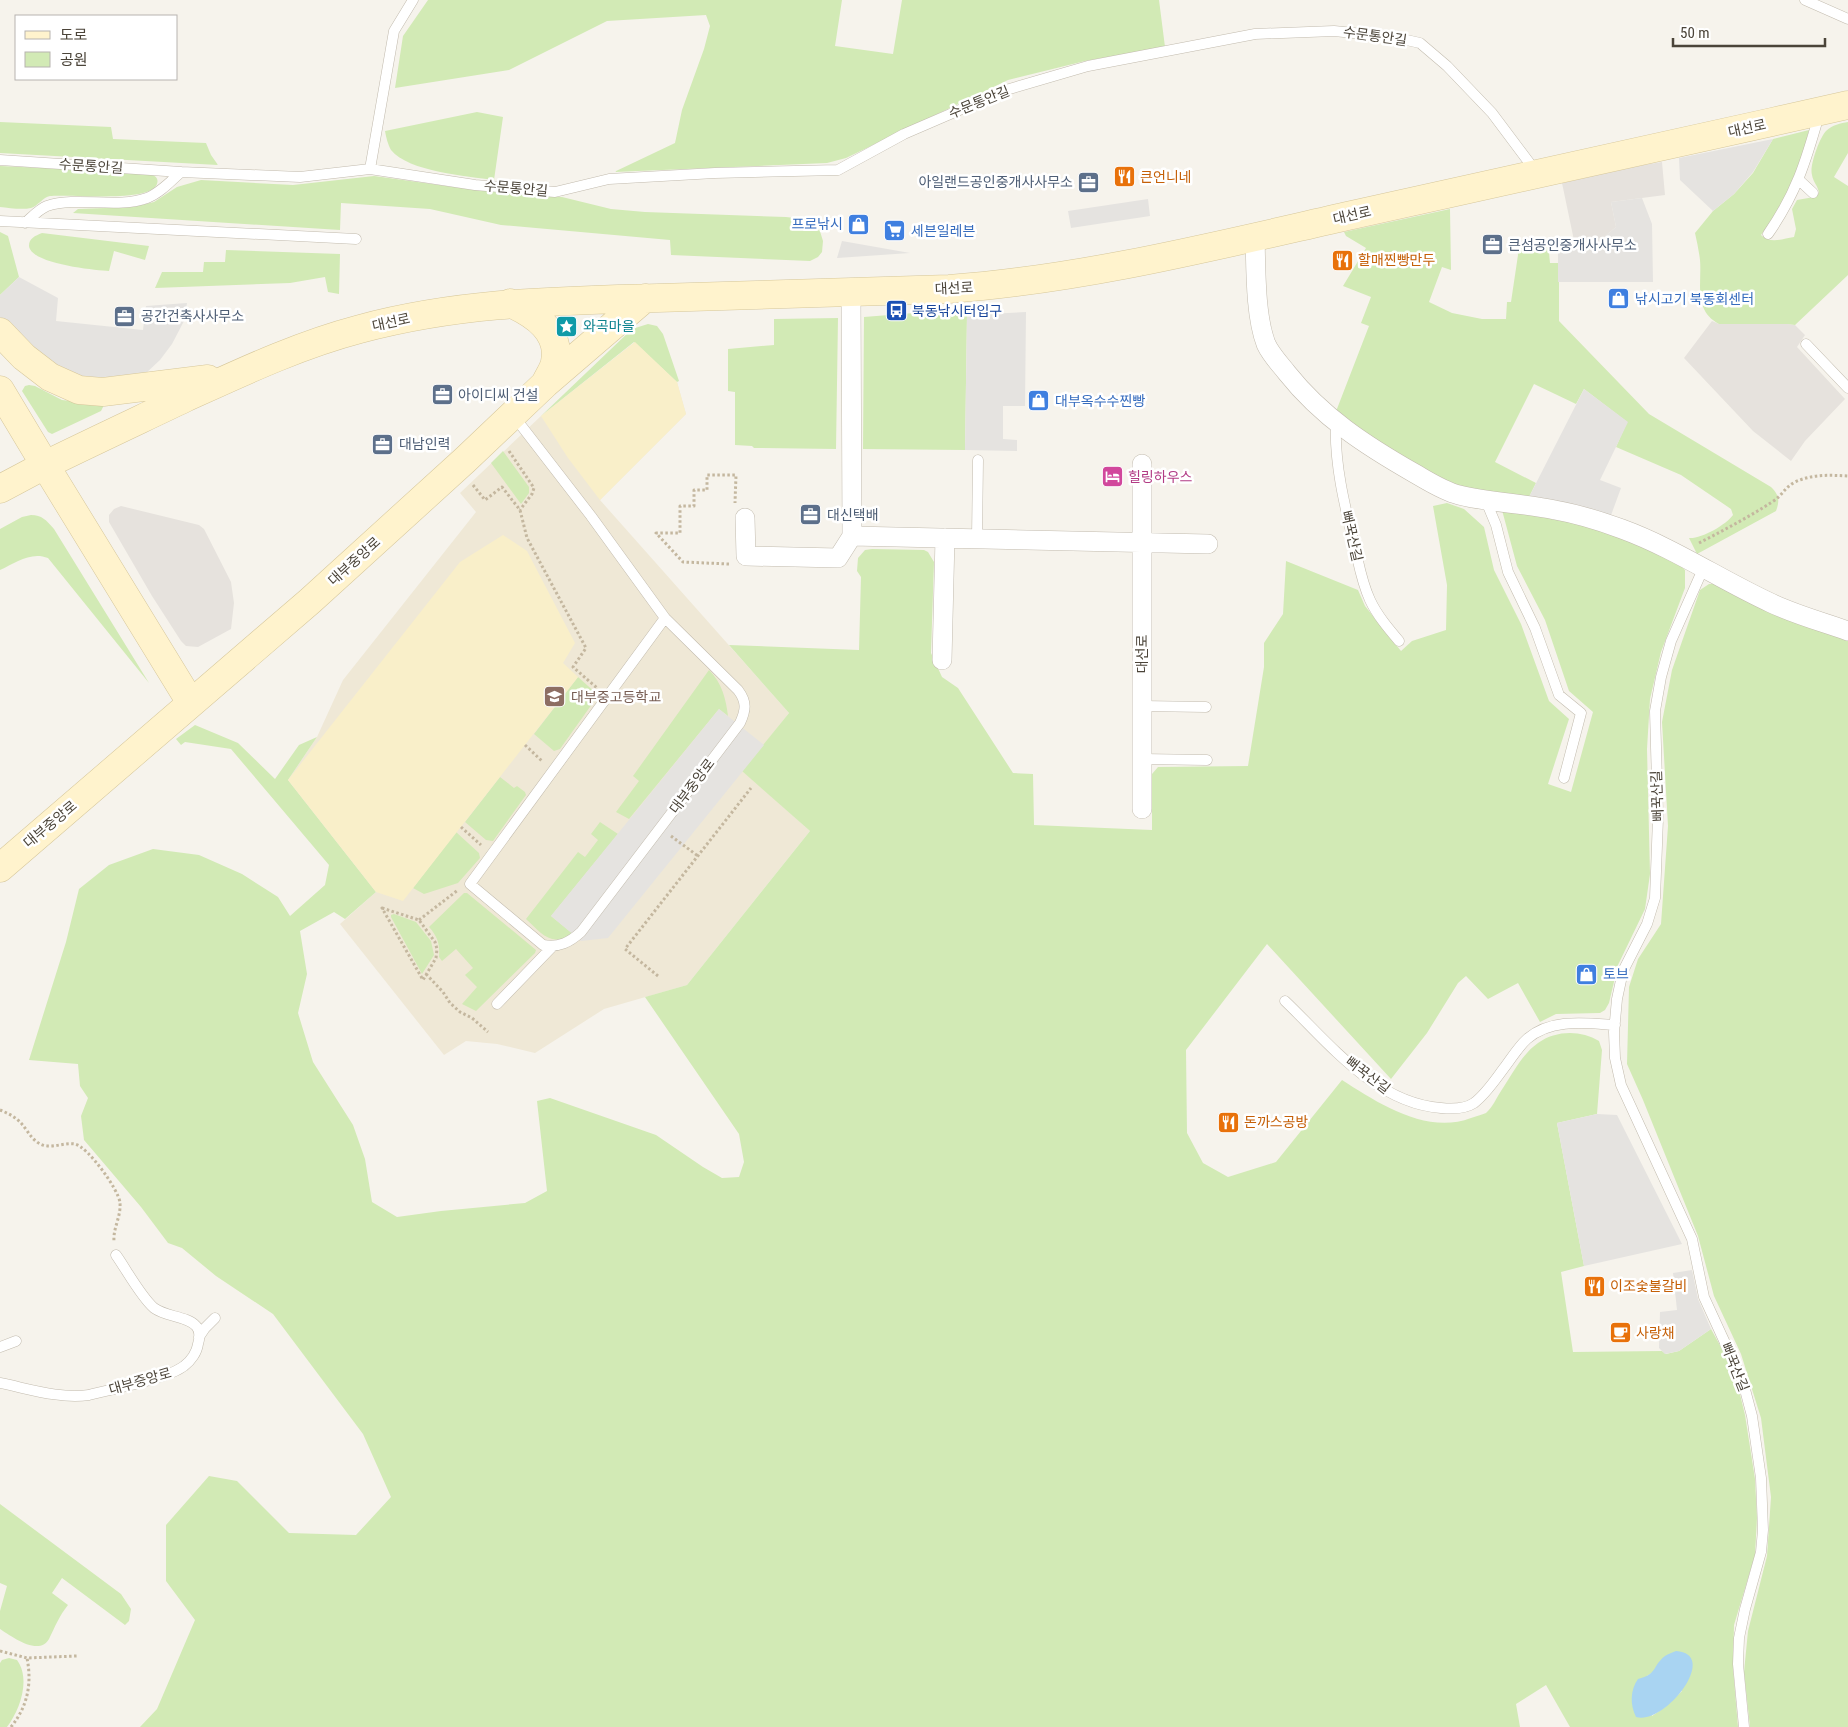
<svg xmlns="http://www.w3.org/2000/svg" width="1848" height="1727" font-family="'Roboto Condensed','Noto Sans KR',sans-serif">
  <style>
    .industrial { fill: #e6e2dd }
    .education { fill: #efe8d6 }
    .green { fill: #d2eab5; fill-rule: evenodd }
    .sand { fill: #f9efc9 }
    .parking { fill: #e5e3e0 }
    .water { fill: #a9d4f2 }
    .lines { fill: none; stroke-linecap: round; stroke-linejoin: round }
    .lane-casing { stroke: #c2bbae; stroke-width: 11 }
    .street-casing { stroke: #c2bbae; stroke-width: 20 }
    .secondary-casing { stroke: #d6c79b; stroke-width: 29 }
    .path { stroke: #c4b79f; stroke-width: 3; stroke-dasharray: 2.5 2.5; stroke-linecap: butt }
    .lane { stroke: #fff; stroke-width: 10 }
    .street { stroke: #fff; stroke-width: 19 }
    .secondary { stroke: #fff3cd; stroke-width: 28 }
    .labels { text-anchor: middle; stroke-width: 5; stroke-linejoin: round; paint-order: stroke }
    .street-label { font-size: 14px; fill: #4b4439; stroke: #fff }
    .food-label { font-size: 14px; fill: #c56008; stroke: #fff; text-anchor: start }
    .service-label { font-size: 14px; fill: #4e5e75; stroke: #fff; text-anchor: start }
    .shop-label { font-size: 14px; fill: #366cbe; stroke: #fff; text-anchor: start }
    .transit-label { font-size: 14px; fill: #164399; stroke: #fff; text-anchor: start }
    .culture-label { font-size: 14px; fill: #0d838f; stroke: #fff; text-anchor: start }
    .hotel-label { font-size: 14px; fill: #b23c85; stroke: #fff; text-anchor: start }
    .education-label { font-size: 14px; fill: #785e54; stroke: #fff; text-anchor: start }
  </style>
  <rect width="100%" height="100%" fill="#f6f3ec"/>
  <path class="industrial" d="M1662,162L1665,195L1611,202L1616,227L1591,248L1576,250L1562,183L1631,167Z
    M1712,321L1719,324H1788L1795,325L1805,335L1797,347L1845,399L1805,441L1791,461L1753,431L1684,358Z
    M121,506L199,525L204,529L231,582L234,603L231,629L198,647L186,646L181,641L152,596L109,522V515L114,509Z"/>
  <path class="education" d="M635,342L677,382L686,414L600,500L789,713L743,771L810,831L687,985L604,1009L535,1053L497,1044L466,1041L444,1055L340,924L376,892L288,780L317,737L343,680L476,512L460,493L541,416Z"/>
  <path class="green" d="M428,0H842L835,46L893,54L902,0H1159L1165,47L1085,61L1008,80L846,158L827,163L614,172L675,143L682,110L704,49L710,26L706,15L607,21L509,70L395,88L403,36Z
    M477,112L503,117L494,180C467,176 409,172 391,150C388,145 386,137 385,131Z
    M0,122L111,127L113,139L206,143L211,155L218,165L0,153Z
    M1848,122V153L1834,177L1848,186V275L1795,325L1788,324H1719C1693,310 1702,284 1700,260C1699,251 1697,242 1695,233L1713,211L1734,194L1753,173L1773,139L1809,130L1797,178L1780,210L1761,235C1770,244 1782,239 1794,237L1796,229L1792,209L1797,200L1814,197L1819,193C1818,186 1813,182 1812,175C1809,166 1820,137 1826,131C1832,125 1841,123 1848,122Z
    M0,166L150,173C155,176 159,178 157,184C151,203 68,194 50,196C43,197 38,206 31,208C22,210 9,208 0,207Z
    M374,176L461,188L548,197H562L611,209L645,212L786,217L811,220L819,228L823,241L822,252L818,257L810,261L671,255L670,240L501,225L430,209L341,203L340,230L73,213L78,209L133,207L154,202L177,187L201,180L293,185Z
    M1450,209L1451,270L1442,267L1429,302L1452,313L1482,319H1506L1507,302H1511L1518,255L1517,247L1548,242L1550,263H1559V321L1649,414L1771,487C1779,495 1780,500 1776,511L1697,554L1689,538C1701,539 1726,525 1733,515L1731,509L1681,475L1616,447L1627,422L1584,389L1576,404L1534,384L1495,462L1536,483L1529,497L1463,490L1438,479L1335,414L1369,326L1361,323L1371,297L1343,286L1366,248L1346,236L1344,232Z
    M0,232L8,236L19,277L0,295Z
    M42,233L149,246L145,260L114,251L109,271C94,270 31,264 29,246C29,238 35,236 42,233Z
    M226,250L340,254L339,294L328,292L325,277L290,283L155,288L162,272H203L204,262H225Z
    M914,313L967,315L965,450L863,449L864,317Z
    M838,318L836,449L754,448L752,446L735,445V392L728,391V349L774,345V319Z
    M648,324L657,326L663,334L679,381L677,382L634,342L541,416L632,329Z
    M29,385L35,386L62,400L104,405L101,411L52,434L48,432L22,391L25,386Z
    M503,451L529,487V493L521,504L491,463Z
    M1447,503L1464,509L1484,527L1494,570L1521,624L1549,701L1569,719L1548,784L1571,792L1593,712L1569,691L1545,620L1517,566L1502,510L1551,516L1621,535L1679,564L1685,570V588L1661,652L1650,699L1647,749L1650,874L1645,909L1618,965L1609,1003L1605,1010L1600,1013L1556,1014L1540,1022L1518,983L1488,999L1466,976L1458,983L1427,1033L1391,1079L1267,944L1186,1050L1187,1133L1203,1163L1228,1177L1276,1162L1342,1080C1378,1103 1426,1135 1471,1118C1476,1116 1482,1115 1486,1113C1492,1108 1497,1097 1501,1091C1512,1075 1522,1054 1538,1043C1556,1030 1581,1030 1599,1041L1602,1050L1597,1114L1557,1123L1584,1266L1561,1272L1573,1352L1662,1351L1666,1354L1679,1351L1711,1329L1727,1358L1737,1382L1745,1415L1755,1479L1757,1518L1755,1555L1734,1625L1733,1668L1738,1727H1570L1546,1685L1516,1704L1520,1727H140L157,1709L195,1620L166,1581V1525L209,1476L237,1481L289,1533L356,1535L391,1497L363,1434L273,1314L216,1276L182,1248L168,1243L141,1207L84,1140L81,1116L88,1098L80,1086L78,1064L29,1060L66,942L79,889L109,865L153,849L199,855L242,874L278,897L290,916L325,885L329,865L231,749L185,742L181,745L176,739L195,725L238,743L275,779L299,745L317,737L288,780L376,892L345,919L334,912L300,931L307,974L298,1013L313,1062L353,1125L365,1159L372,1202L397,1217L441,1211L525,1203L547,1191L537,1101L550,1098L656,1135L703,1167L722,1178L739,1177L744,1162L739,1134L645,997L687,985L810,831L742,771L789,713L729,645L859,650L861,577L857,571L858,558L865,550L872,549L924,550L928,552L934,562L931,653L942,677L958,688L1013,773L1033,774L1034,825L1152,830V774L1158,767L1248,766L1264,667V643L1283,614L1286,561L1358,590L1365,606L1401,651L1412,641L1446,630L1447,585L1433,506ZM1653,1672L1682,1691L1665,1707L1652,1716L1647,1676Z
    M31,515C42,515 46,520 54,529L149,683L48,558C31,551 15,563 0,570V529L22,517Z
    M1709,584H1721L1848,637V1727H1750L1744,1672L1748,1631L1767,1556L1771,1497L1761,1418L1741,1354L1714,1296L1698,1236L1643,1100L1627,1064L1629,987L1638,959L1661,924L1668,826L1662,722L1672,670L1700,590Z
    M709,670C722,683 726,699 728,716L719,709L629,819L616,812L639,781L633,776Z
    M578,677L597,694V697L560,749L554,751L534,734Z
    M500,777L514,788L517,786L525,792L526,795L493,841L486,840L465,822Z
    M600,822L618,834L551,916L572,933C552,949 540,932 526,919L578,852L585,857L598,840L591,834Z
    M456,832L479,853L480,858L458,883L424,894L413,888Z
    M464,893H467L536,950L535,953L476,1011L462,1004L477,987L465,975L473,968L456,949L442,961L439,957C440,945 438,937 429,927Z
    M394,914L416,922L431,941L434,955L422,974L391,917V915Z
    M0,1504L121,1594L131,1609L129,1621L125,1625L62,1578L52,1593L68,1605C59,1616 55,1627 49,1639C39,1657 11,1636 0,1629V1611L7,1586L0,1583Z
    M9,1658L17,1660C31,1679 20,1710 7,1727H0V1663L2,1660Z"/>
  <path class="sand" d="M635,342L677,382L686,414L600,500L568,458L541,416Z
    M503,535L527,551L575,643L563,663L578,677L403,901L376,892L288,780L460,562Z"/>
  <path class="parking" d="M1773,139L1753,172L1734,194L1713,211L1680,180L1679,158Z
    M1642,198L1652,224L1653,282H1558V250L1591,248L1616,227L1611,202Z
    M1148,199L1150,216L1071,228L1068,211Z
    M842,241L910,253L837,258Z
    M19,277L58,298L56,321L143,330L146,306L187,303L184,321L172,344L160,360L145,374L84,384L26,348L0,317V295Z
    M1026,312L1025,406H1003V439L1017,440V451L965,450L967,315Z
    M1584,389L1628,422L1600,480L1621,488L1610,518L1529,497Z
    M719,709L764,745L608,938L581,941L551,916Z
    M1597,1114L1617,1115L1682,1244L1584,1266L1557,1123Z
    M1692,1270L1698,1299L1711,1329L1679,1351L1665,1354L1659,1348L1660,1312L1677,1310L1673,1273Z"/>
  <path class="water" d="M1676,1651C1721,1654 1664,1726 1636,1717C1630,1705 1630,1690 1638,1679C1658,1674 1652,1666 1665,1656C1668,1654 1673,1652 1676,1651Z"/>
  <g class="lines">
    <defs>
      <path id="lane" d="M1805,0L1848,19
        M0,160L181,172
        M370,169L394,31L413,0
        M1799,180L1813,193
        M0,221L356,239
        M25,223C31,218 39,209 47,206C78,196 117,209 147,198C160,193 171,181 181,172L300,177L370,169L475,185L555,192L609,179L715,173L838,170L904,134L1006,90L1088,66L1255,34L1334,31L1393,37L1420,43L1447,66L1492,113L1537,173
        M1768,234C1796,194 1806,161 1819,115
        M1806,344L1848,388
        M513,415L591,516L665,618L738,690C747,702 746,710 740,723L581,932C570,942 559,948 543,945L470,884L665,618
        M1336,422C1334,464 1345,507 1355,548C1359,565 1362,583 1370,600C1377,615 1388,628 1399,641
        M1486,501L1496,525L1508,572L1535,628L1559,695L1581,713L1564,778
        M977,538L978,460
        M1703,569L1671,641L1661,677L1655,711L1658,818L1655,898L1647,924L1623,971L1617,999L1614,1032L1615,1058L1621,1085L1692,1239L1704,1297L1743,1382L1752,1416L1761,1478L1763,1530L1761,1552L1745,1609L1739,1638L1738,1664L1744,1727
        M1142,706L1206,707
        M1142,759L1207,760
        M1285,1001C1329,1043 1375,1103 1441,1108C1451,1109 1465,1109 1474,1103C1486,1094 1495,1080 1504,1068C1511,1059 1518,1047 1527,1039C1551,1018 1586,1023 1615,1025
        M497,1004L552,947
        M199,1337L205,1328L215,1318
        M0,1347L16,1341
        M0,1383C30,1389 59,1399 89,1395C112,1389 167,1379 184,1366C191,1361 197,1352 198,1344C200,1338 200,1330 196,1326C187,1316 166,1317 154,1308C141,1297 126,1269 116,1255"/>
      <path id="street" d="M1255,237C1256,268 1255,315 1266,344C1271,355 1280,364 1287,373C1322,417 1365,445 1414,473C1428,481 1443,491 1459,495C1490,503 1523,503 1555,510C1578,514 1600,521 1622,529C1674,548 1721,580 1771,603C1796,615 1823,622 1848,631
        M1142,464V809
        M745,518L746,556L838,558L852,536L851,292
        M852,536L1208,544
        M942,660L945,538"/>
      <path id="secondary" d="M510,303C534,314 561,331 555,362C554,369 548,377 545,384
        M0,332L24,357L50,377L79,390L103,392L208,379
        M0,390L45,465C92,442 139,420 185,398C242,372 299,345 360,329C460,302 555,301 658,298C755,295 852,292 949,289C1085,279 1219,245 1352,215C1518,178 1683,142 1848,105
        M0,489L45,465L191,703
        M0,868L310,601L465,460L545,384L645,298"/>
    </defs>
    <use href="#lane" class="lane-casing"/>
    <use href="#street" class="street-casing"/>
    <use href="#secondary" class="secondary-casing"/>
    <path class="path" d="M509,451L534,488L532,494L520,510
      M473,485L485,500L502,487L520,510L527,538L586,648L573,667L597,688
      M1699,543C1724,530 1749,517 1772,502C1782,496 1785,487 1795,482C1812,474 1830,475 1848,476
      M729,564L683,562L656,533H680V506H694V490H707V475H736L735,503
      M525,745L543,762
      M461,827L481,845
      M671,836L698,856
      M382,908L419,920L435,942L437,949L436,958L423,980Z
      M419,920L458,890
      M426,974L443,992L450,1003L460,1012L472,1018L488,1032
      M658,976L625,949L751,788
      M0,1110C7,1113 14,1116 20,1122C26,1128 30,1137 37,1142C49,1151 62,1142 75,1144C88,1147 119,1190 120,1203C121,1217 113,1228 114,1241
      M0,1651L27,1658L77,1656
      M11,1727C28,1706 32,1683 27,1658"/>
    <use href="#lane" class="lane"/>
    <use href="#street" class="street"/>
    <use href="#secondary" class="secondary"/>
  </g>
  <defs>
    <symbol id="restaurant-square" viewBox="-11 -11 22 22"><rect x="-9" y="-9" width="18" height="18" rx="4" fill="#e8710a" stroke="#fff"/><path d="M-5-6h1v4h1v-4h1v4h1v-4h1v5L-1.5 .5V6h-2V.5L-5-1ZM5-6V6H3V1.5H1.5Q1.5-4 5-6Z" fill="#fff"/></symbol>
    <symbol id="office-square" viewBox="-11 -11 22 22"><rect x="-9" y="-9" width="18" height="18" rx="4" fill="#5c6f8a" stroke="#fff"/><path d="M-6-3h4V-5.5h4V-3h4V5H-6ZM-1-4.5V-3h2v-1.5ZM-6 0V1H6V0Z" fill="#fff"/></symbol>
    <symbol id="shop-square" viewBox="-11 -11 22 22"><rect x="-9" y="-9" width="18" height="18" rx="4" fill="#3f7fe0" stroke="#fff"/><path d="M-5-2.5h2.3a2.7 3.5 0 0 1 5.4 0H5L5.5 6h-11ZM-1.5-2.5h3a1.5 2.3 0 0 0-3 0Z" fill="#fff"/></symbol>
    <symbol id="supermarket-square" viewBox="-11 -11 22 22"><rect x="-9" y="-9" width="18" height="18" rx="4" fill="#3f7fe0" stroke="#fff"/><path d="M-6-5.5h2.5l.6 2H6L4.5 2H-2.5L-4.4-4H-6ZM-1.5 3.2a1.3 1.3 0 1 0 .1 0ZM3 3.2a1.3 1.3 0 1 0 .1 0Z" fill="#fff"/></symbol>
    <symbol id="bus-square" viewBox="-11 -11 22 22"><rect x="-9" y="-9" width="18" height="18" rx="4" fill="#1a4fb4" stroke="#fff"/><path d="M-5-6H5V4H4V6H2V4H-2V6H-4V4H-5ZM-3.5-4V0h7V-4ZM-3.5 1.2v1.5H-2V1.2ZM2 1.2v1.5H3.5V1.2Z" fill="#fff"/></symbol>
    <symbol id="sight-square" viewBox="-11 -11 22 22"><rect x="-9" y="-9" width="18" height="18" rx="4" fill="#0f9aa8" stroke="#fff"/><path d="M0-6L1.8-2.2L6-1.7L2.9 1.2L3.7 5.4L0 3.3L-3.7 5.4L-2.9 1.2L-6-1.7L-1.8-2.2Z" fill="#fff"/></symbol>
    <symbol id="hotel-square" viewBox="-11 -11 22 22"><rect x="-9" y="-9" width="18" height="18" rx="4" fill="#d1479c" stroke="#fff"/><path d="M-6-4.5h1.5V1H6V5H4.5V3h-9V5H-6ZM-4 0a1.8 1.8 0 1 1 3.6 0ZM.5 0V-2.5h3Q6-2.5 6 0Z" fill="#fff"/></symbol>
    <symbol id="school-square" viewBox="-11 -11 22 22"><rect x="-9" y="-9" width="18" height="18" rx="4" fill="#8d6e63" stroke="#fff"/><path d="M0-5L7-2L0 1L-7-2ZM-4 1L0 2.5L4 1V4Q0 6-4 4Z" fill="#fff"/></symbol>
    <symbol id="cafe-square" viewBox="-11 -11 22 22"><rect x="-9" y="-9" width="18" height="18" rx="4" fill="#e8710a" stroke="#fff"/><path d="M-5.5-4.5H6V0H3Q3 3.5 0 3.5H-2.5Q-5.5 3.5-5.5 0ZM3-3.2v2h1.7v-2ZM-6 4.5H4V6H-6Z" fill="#fff"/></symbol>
  </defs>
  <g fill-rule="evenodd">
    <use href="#restaurant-square" x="1112" y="164" width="25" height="25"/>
    <use href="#office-square" x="1076" y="170" width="25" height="25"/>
    <use href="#shop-square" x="846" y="212" width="25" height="25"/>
    <use href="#supermarket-square" x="882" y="218" width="25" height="25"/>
    <use href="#office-square" x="1480" y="232" width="25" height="25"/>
    <use href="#restaurant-square" x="1330" y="248" width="25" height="25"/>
    <use href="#shop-square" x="1606" y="286" width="25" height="25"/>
    <use href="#bus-square" x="884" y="298" width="25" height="25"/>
    <use href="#office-square" x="112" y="304" width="25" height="25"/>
    <use href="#sight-square" x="554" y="314" width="25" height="25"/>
    <use href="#office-square" x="430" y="382" width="25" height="25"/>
    <use href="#shop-square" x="1026" y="388" width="25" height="25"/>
    <use href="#office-square" x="370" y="432" width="25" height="25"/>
    <use href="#hotel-square" x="1100" y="464" width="25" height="25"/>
    <use href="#office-square" x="798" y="502" width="25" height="25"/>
    <use href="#school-square" x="542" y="684" width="25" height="25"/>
    <use href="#shop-square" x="1574" y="962" width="25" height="25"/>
    <use href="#restaurant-square" x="1216" y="1110" width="25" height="25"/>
    <use href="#restaurant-square" x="1582" y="1274" width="25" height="25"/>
    <use href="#cafe-square" x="1608" y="1320" width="25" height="25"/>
  </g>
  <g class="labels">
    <g class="street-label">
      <text transform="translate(1375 36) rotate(8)" y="5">수문통안길</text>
      <text transform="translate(979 102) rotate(-22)" y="5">수문통안길</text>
      <text transform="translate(1747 128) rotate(-12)" y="5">대선로</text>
      <text transform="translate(91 166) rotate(4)" y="5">수문통안길</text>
      <text transform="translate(516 188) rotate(5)" y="5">수문통안길</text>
      <text transform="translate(1352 215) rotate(-13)" y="5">대선로</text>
      <text transform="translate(954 288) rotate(-3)" y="5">대선로</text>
      <text transform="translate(391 322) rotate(-12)" y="5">대선로</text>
      <text transform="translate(1352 536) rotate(77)" y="5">뻐꾹산길</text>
      <text transform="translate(354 561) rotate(-42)" y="5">대부중앙로</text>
      <text transform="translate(1142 654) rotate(-90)" y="5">대선로</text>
      <text transform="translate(692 786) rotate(-53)" y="5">대부중앙로</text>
      <text transform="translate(1657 796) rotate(-92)" y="5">뻐꾹산길</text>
      <text transform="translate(50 824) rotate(-40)" y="5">대부중앙로</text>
      <text transform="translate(1368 1075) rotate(37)" y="5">뻐꾹산길</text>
      <text transform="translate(1735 1367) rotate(68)" y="5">뻐꾹산길</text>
      <text transform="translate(140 1381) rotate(-16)" y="5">대부중앙로</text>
    </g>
    <g class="food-label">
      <text x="1140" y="182">큰언니네</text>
      <text x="1358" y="265">할매찐빵만두</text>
      <text x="1244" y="1127">돈까스공방</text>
      <text x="1610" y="1291">이조숯불갈비</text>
      <text x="1636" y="1338">사랑채</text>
    </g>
    <g class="service-label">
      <text x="1073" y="187" text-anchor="end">아일랜드공인중개사사무소</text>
      <text x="1508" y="250">큰섬공인중개사사무소</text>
      <text x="141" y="321">공간건축사사무소</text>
      <text x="458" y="400">아이디씨 건설</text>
      <text x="399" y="449">대남인력</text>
      <text x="827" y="520">대신택배</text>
    </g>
    <g class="shop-label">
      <text x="843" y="229" text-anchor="end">프로낚시</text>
      <text x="911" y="236">세븐일레븐</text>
      <text x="1635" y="304">낚시고기 북동회센터</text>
      <text x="1055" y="406">대부옥수수찐빵</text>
      <text x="1603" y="979">토브</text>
    </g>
    <g class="transit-label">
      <text x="912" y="316">북동낚시터입구</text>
    </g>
    <g class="culture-label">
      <text x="583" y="331">와곡마을</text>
    </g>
    <g class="hotel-label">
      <text x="1128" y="482">힐링하우스</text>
    </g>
    <g class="education-label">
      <text x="571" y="702">대부중고등학교</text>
    </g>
  </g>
  <rect x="15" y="15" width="162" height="65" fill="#ffffff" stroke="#b7b4b0"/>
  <rect x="25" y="31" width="25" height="8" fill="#fff3cd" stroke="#b7b4b0"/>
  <text x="60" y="40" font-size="15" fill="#4b4439">도로</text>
  <rect x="25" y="52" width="25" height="15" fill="#d2eab5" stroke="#b7b4b0"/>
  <text x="60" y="65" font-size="15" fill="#4b4439">공원</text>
  <path d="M1673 38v8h152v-8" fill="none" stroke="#4b4439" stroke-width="2.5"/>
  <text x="1680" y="38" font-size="15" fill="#4b4439" stroke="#ffffff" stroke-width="4" paint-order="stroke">50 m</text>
</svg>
